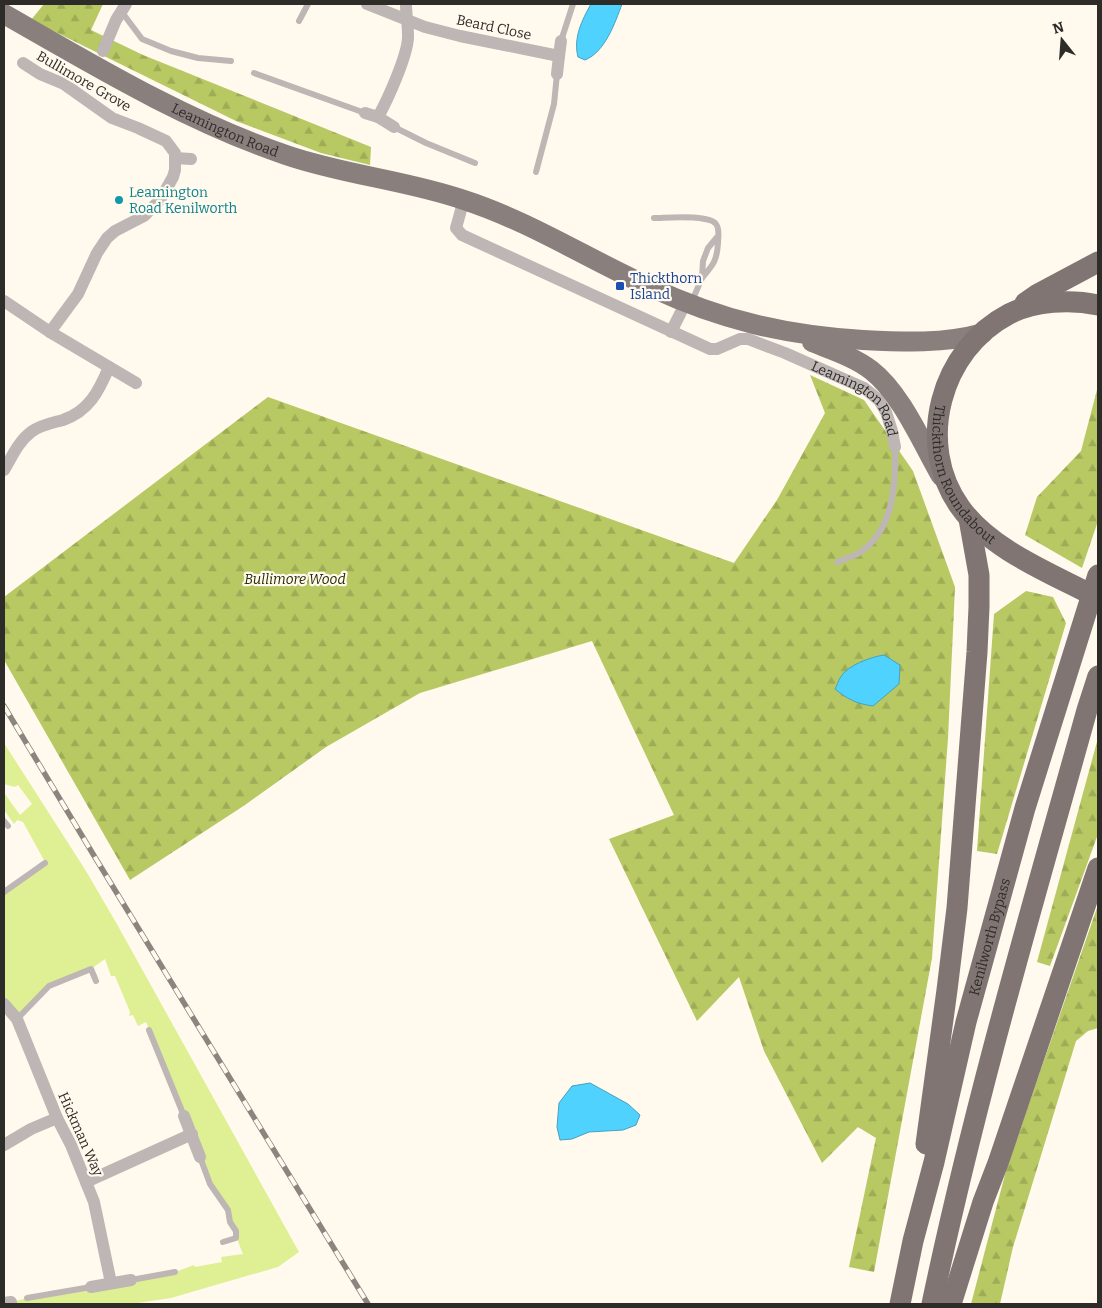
<svg xmlns="http://www.w3.org/2000/svg" width="1102" height="1308" font-family="Bitter,serif">
  <style>
    .grass { fill: #dff094 }
    .forest { fill: url(#forest-firs) }
    .water { fill: #4fd3fe; stroke: #45a1be }
    .lines { fill: none; stroke-linecap: round; stroke-linejoin: round }
    .service { stroke: #bdb6b5; stroke-width: 6 }
    .minor { stroke: #bdb6b5; stroke-width: 12 }
    .primary { stroke: #897f7d; stroke-width: 20 }
    .trunk { stroke: #807573; stroke-width: 21 }
    .rail-casing { stroke: #8a867f; stroke-width: 5.5 }
    .rail { stroke: #fff9ee; stroke-width: 4; stroke-dasharray: 11; stroke-linecap: butt }
    .culture-dot { fill: #0f9aa8; stroke: #fff9ee; stroke-width: 2 }
    .transit-dot { fill: #1a4fb4; stroke: #fff9ee; stroke-width: 2 }
    .labels { text-anchor: middle; stroke-width: 4.5; stroke-linejoin: round; paint-order: stroke }
    .street-label { font-size: 14px; fill: #2e2c28; stroke: #fff9ee }
    .culture-label { font-size: 14px; fill: #0d838f; stroke: #fff9ee; text-anchor: start }
    .transit-label { font-size: 14px; fill: #164399; stroke: #fff9ee; text-anchor: start }
    .park-label { font-size: 14px; font-style: italic; fill: #272d01; stroke: #fff9ee }
  </style>
  <defs>
    <pattern id="forest-firs" width="22" height="20" patternUnits="userSpaceOnUse" patternTransform="scale(1.25)"><rect width="22" height="20" fill="#b8c863"/><path d="M5 1l3.5 6h-7zM16 11l3.5 6h-7z" fill="#9eac56"/></pattern>
  </defs>
  <rect width="100%" height="100%" fill="#fff9ee"/>
  <path class="grass" d="M4,743L86,871L118,926L299,1252L278,1267L171,1298L131,1304H4L27,1298L175,1272L194,1265L195,1267L222,1262L221,1257L243,1254C234,1233 231,1215 217,1196L146,1022L138,1026L133,1015L129,1016L130,1012L115,976H111L105,959L91,969L49,986L17,1019L4,1004V892L45,862L23,822L17,820L14,824L4,810V795L5,794L20,815L32,804L18,785L15,787L4,784Z"/>
  <path class="forest" d="M44,4H103L91,30L143,55L371,147L370,165L321,153L236,121L31,20Z
    M810,375L864,400L913,471L955,587L948,738L932,958L874,1272L849,1267L876,1138L858,1127L822,1163L764,1051L739,977L697,1021L609,839L674,815L592,641L420,693L326,747L245,805L130,880L4,660V597L268,397L734,563L777,500L825,413Z
    M1098,386V521L1082,568L1025,535L1037,497L1081,451Z
    M1026,591L1053,597L1066,623L997,854L977,851L994,614Z
    M1098,738V834L1050,966L1037,962Z
    M1098,905V1028L1088,1031L1076,1041L1013,1247L1000,1304H971L1007,1167Z"/>
  <path class="water" d="M591,4H622C615,23 605,52 585,60L578,57C573,38 582,20 591,4Z
    M884,655L900,665L899,684L873,706C857,704 847,699 835,689C837,686 838,681 840,678C847,665 871,657 884,655Z
    M590,1083L628,1104L640,1115L636,1125L623,1130L589,1132L572,1139L560,1140L557,1127L559,1103L572,1086Z"/>
  <g class="lines">
    <path class="service" d="M121,11L142,39L171,51L198,58L231,61
      M299,21L308,4
      M561,41L573,4
      M254,73L365,113
      M394,127L426,143L475,163
      M536,172L554,104L557,74
      M654,218C667,218 708,214 716,224C720,229 718,237 718,243C717,261 713,265 702,278
      M692,301L702,278L703,261L708,248L718,236
      M837,562C845,559 852,557 859,553C894,531 896,483 895,447
      M4,821L8,826
      M4,892L45,863
      M17,1019L49,986L91,969L96,981
      M149,1030L184,1116
      M200,1157L210,1184L228,1210L230,1222L236,1231V1238L223,1242
      M131,1280L175,1272
      M27,1298L91,1287"/>
    <g class="minor">
      <path d="M367,4L425,27L460,36L559,56L557,74"/>
      <path d="M103,51L116,20L126,4"/>
      <path d="M559,56L561,41"/>
      <path d="M365,113L378,117"/>
      <path d="M394,127L378,117C387,101 409,53 408,35C408,25 406,14 406,4"/>
      <path d="M175,158L191,159"/>
      <path id="s1" d="M464,199L456,228L462,235L710,349H717L740,339H748L785,353L864,388L879,400L886,412L892,431L895,447"/>
      <path d="M4,301L50,332L78,294L97,253L107,238L115,231L144,216L160,200L173,177L175,170V153L166,141L138,128L112,118L64,84L40,74L23,63"/>
      <path d="M50,332L136,383"/>
      <path d="M671,332L686,302"/>
      <path d="M4,470C12,457 18,442 31,432C40,425 52,423 63,420C89,411 99,391 109,367"/>
      <path d="M4,1004L17,1019L57,1118L71,1145L94,1202L111,1283"/>
      <path d="M184,1116L200,1157"/>
      <path d="M4,1145L31,1129L57,1118"/>
      <path d="M86,1182L192,1134"/>
      <path d="M91,1287L131,1280"/>
      <path d="M4,1303L11,1302"/>
    </g>
    <g class="primary">
      <path id="s2" d="M4,14C95,66 186,121 286,155C344,175 406,180 464,200C529,221 588,259 650,287C721,320 784,335 863,340C903,342 944,344 983,333"/>
      <path d="M812,342C832,350 854,357 871,370C901,393 922,443 941,476"/>
    </g>
    <g class="trunk">
      <path d="M1025,303L1038,294L1098,262"/>
      <path id="s3" d="M1098,305C1070,299 1035,301 1009,314C940,350 915,444 960,507C990,550 1053,574 1098,598"/>
      <path d="M926,1144L947,990L957,908L977,652L979,607V575L969,519"/>
      <path id="s4" d="M900,1304L913,1241L934,1162L966,1022L1025,808L1098,575"/>
      <path d="M932,1304C974,1104 1032,907 1087,710L1098,676"/>
      <path d="M951,1304L983,1202L998,1163L1098,868"/>
    </g>
    <defs>
      <path id="rail" d="M4,706L96,859L368,1304"/>
    </defs>
    <use href="#rail" class="rail-casing"/>
    <use href="#rail" class="rail"/>
  </g>
  <circle class="culture-dot" cx="119" cy="200" r="5"/>
  <rect class="transit-dot" x="615" y="281" width="10" height="10" rx="2.5"/>
  <g class="labels">
    <g class="street-label">
      <text transform="translate(494 27) rotate(12)" y="5">Beard Close</text>
      <text transform="translate(84 81) rotate(30)" y="5">Bullimore Grove</text>
      <text dy="5" stroke="none"><textPath href="#s2" startOffset="250">Leamington Road</textPath></text>
      <text dy="5" stroke="none"><textPath href="#s1" startOffset="479">Leamington Road</textPath></text>
      <text dy="5" stroke="none"><textPath href="#s3" startOffset="286">Thickthorn Roundabout</textPath></text>
      <text dy="5" stroke="none"><textPath href="#s4" startOffset="378">Kenilworth Bypass</textPath></text>
      <text transform="translate(81 1134) rotate(66)" y="5">Hickman Way</text>
    </g>
    <g class="culture-label">
      <text x="129" y="197">Leamington<tspan x="129" dy="16">Road Kenilworth</tspan></text>
    </g>
    <g class="transit-label">
      <text x="630" y="283">Thickthorn<tspan x="630" dy="16">Island</tspan></text>
    </g>
    <g class="park-label">
      <text x="295" y="584">Bullimore Wood</text>
    </g>
  </g>
  <rect width="1102" height="1308" fill="none" stroke="#2e2c28" stroke-width="10"/>
  <g transform="translate(1062 40) rotate(343)" stroke="#fff9ee" stroke-width="4" paint-order="stroke">
  <path d="M0-4L9 19L0 12L-9 19Z" fill="#2e2c28"/>
  <text y="-8" font-size="14" font-weight="bold" text-anchor="middle" fill="#2e2c28">N</text>
  </g>
</svg>
